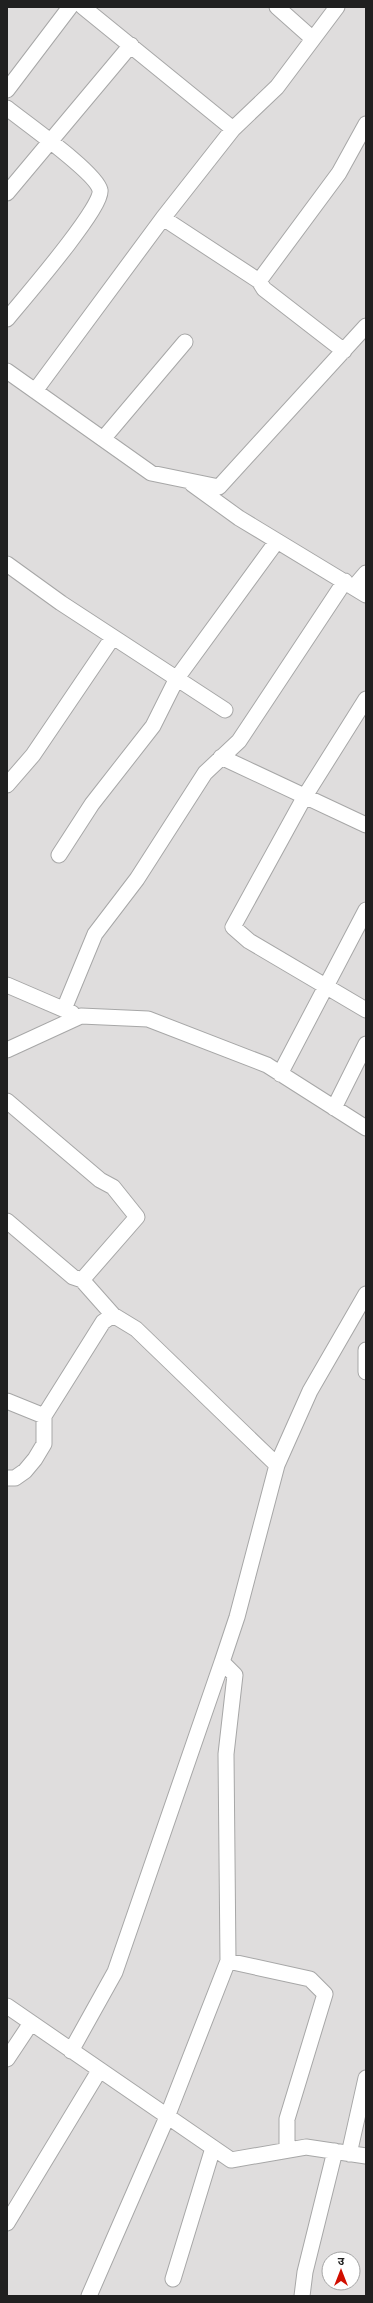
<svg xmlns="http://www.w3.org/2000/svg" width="373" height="2303" font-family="'Exo 2','Noto Sans Devanagari',sans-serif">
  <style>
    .residential { fill: #dfdddd; fill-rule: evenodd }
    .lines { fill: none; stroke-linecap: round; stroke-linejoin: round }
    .street-casing { stroke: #a7a7a7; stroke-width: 17 }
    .street { stroke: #fff; stroke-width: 15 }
  </style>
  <rect width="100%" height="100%" fill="#f2efe6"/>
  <path class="residential" d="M7,7H366V2296H7ZM329,2259H353V2283H329Z"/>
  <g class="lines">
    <defs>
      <path id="street" d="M83,7L233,129
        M277,7L313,39
        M7,90L70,7
        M7,108C24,122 96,172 100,190C105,205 21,302 7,319
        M7,193L131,45
        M163,218L259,281L264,289L344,351
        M259,281L339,173L366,124
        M7,371L151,473L219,487L366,326
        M35,391L163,218L233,129L277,87L337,7
        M103,439L185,342
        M192,484L239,518L366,595
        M7,564L61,603L225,710
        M354,587L366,573
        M366,699L305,796L233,927L249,941L366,1010
        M221,757L366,825
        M7,785L33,755L113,637
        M59,855L92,804L153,726L177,678L277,541
        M7,985L72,1013
        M64,1009L95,934L137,879L205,773L239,741L345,581
        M7,1050L81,1016L148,1019L267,1065L366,1128
        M280,1074L366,910
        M7,1101L100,1180L113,1187L137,1217L82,1280
        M334,1108L366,1044
        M7,1221L73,1277L82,1280L113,1315L136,1329L277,1465
        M366,1350V1372
        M7,1401L44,1416
        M7,1478H15L25,1471L35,1459L44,1444V1416L103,1322L113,1315
        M222,1662L237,1617L277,1465L310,1391L366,1294
        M228,1961L310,1979L325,1994L287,2119V2150
        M7,2006L231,2160L306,2147L366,2156
        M71,2051L115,1972L222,1662L235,1675L226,1754L228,1961L167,2117L89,2296
        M7,2059L31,2023
        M349,2154L366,2078
        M7,2223L99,2071
        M173,2279L213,2148
        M302,2296L305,2272L335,2151"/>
    </defs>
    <use href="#street" class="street-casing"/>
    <use href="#street" class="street"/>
  </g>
  <rect width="373" height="2303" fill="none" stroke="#202020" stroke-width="16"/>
  <g transform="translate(341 2271)"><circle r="19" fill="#ffffff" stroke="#a6a6a6"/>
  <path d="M0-3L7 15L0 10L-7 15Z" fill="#d10e00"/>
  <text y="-6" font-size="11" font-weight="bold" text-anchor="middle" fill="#202020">उ</text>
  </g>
</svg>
